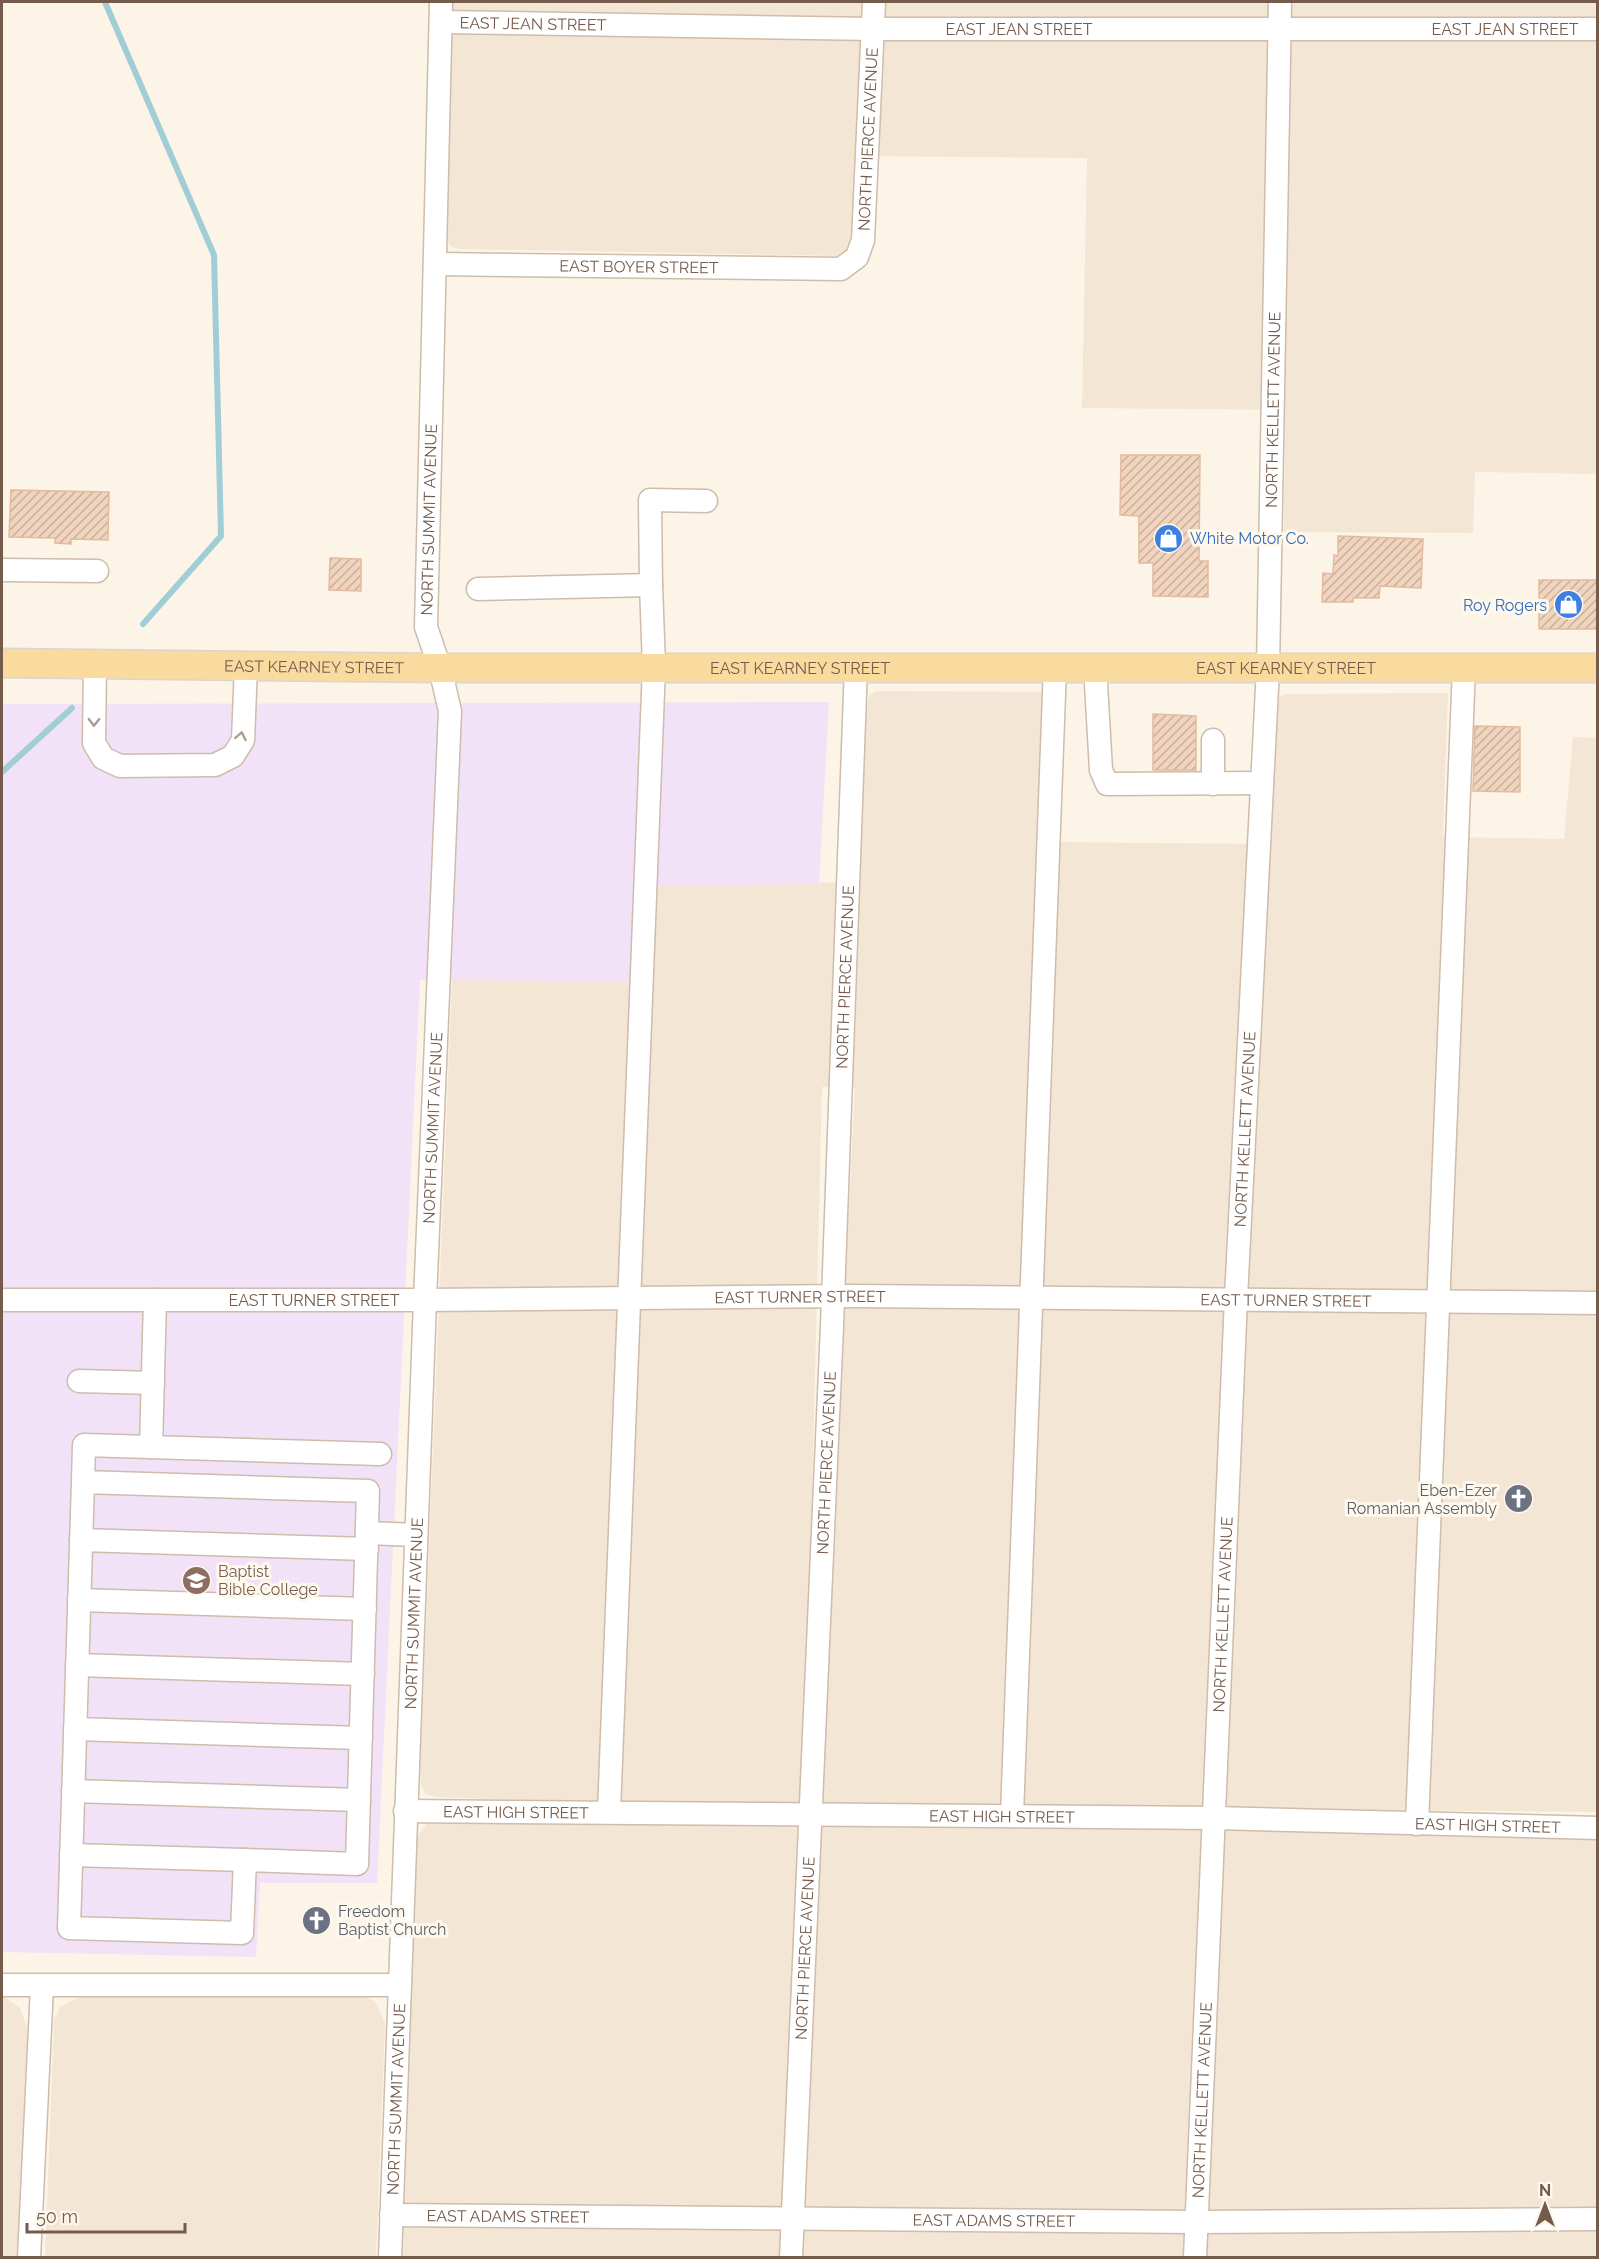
<svg xmlns="http://www.w3.org/2000/svg" width="1599" height="2259" font-family="Raleway,sans-serif">
  <style>
    .residential { fill: #f4e6d4; fill-rule: evenodd }
    .education { fill: #f1e2f8 }
    .lines { fill: none; stroke-linecap: round; stroke-linejoin: round }
    .stream { stroke: #a1cdd7; stroke-width: 6 }
    .building { fill: url(#building-hatch); stroke: #e3bb9e; stroke-width: 1.5 }
    .minor-casing { stroke: #cebcac; stroke-width: 25 }
    .major-casing { stroke: #dbd4d0; stroke-width: 31 }
    .minor { stroke: #fff; stroke-width: 22 }
    .major { stroke: #f9db9f; stroke-width: 28 }
    .oneway { stroke: #ac9d93 }
    .labels { text-anchor: middle; stroke-width: 6; stroke-linejoin: round; paint-order: stroke }
    .street-label { font-size: 16px; fill: #755b4b; stroke: #fff8ec }
    .shop-label { font-size: 16px; fill: #366cbe; stroke: #fff8ec; text-anchor: start }
    .worship-label { font-size: 16px; fill: #5b616d; stroke: #fff8ec; text-anchor: end }
    .education-label { font-size: 16px; fill: #785e54; stroke: #fff8ec; text-anchor: start }
  </style>
  <defs>
    <pattern id="building-hatch" width="6" height="6" patternUnits="userSpaceOnUse" patternTransform="scale(1.5)"><rect width="6" height="6" fill="#f1d4be"/><path d="M-1 1l2-2M0 6l6-6M5 7l2-2" fill="none" stroke="#c8af9c"/></pattern>
  </defs>
  <rect width="100%" height="100%" fill="#fcf4e6"/>
  <path class="residential" d="M452,2H1597V474L1475,472L1473,533L1284,532L1285,410L1082,408L1087,158L857,156L853,240L848,249L839,256L461,249L451,247L446,239Z
    M876,691L1060,692L1057,842L1267,844L1276,699L1284,694L1448,693L1443,837L1564,839L1573,737L1597,738V1812L616,1803L436,1797L426,1794L421,1785L420,1772L452,980L639,981L642,886L859,882L867,708L869,696ZM822,1087L855,1088L830,1580H810Z
    M454,1817L1597,1835V2257L400,2258L413,1843L426,1824Z
    M2,1995L20,2008L29,2033L17,2257H2Z
    M81,1996H363L375,2001L385,2024L376,2257L45,2258L54,2020L60,2007Z"/>
  <path class="education" d="M829,702L819,884L642,886L639,981L420,980L377,1883H260L256,1957L2,1952V704Z"/>
  <g class="lines">
    <path class="stream" d="M105,2L214,255L221,536L143,624
      M2,772L72,708"/>
  </g>
  <path class="building" d="M1121,455H1200L1199,561H1208V597L1153,596V563H1139V516L1120,515Z
    M11,490L109,492L108,540L71,539V544L55,543V538L9,537Z
    M1338,536L1423,539L1421,588L1380,586L1379,598H1353V602H1322L1323,573L1333,574L1334,555L1338,556Z
    M330,558L361,559V591L329,590Z
    M1539,580H1598V629H1539Z
    M1153,714L1196,716V770H1153Z
    M1475,726L1520,727V792L1473,791Z"/>
  <g class="lines">
    <defs>
      <g id="minor">
        <path id="s1" d="M441,22L873,29H1598"/>
        <path id="s2" d="M437,264L841,269L857,257L863,240L874,2"/>
        <path d="M2,570L97,571"/>
        <path d="M651,585L650,500L706,501"/>
        <path d="M478,589L651,585L654,667L609,1812"/>
        <path d="M95,664L94,743L103,758L120,766L215,765L233,756L243,740L246,666"/>
        <path d="M1095,667L1101,770L1107,784L1262,783"/>
        <path d="M1213,740V784"/>
        <path id="s3" d="M2,1300H425L855,1296L1598,1303"/>
        <path d="M79,1381L153,1383"/>
        <path d="M151,1447L155,1300"/>
        <path d="M83,1482L69,1928L242,1933L245,1860L357,1864L368,1491L83,1482L84,1445L380,1454"/>
        <path d="M367,1533L416,1535"/>
        <path d="M81,1540L367,1549"/>
        <path d="M79,1600L365,1609"/>
        <path d="M77,1665L363,1674"/>
        <path d="M75,1729L361,1738"/>
        <path d="M73,1791L359,1800"/>
        <path id="s4" d="M405,1811L1215,1818L1598,1828"/>
        <path d="M1012,1815L1055,667"/>
        <path d="M1417,1824L1464,668"/>
        <path d="M71,1855L245,1860"/>
        <path d="M2,1985H398"/>
        <path id="s5" d="M391,2215L1196,2222L1598,2219"/>
        <path d="M29,2258L42,1986"/>
        <path id="s6" d="M390,2258L425,1300L450,711L440,668L426,627L441,2"/>
        <path id="s7" d="M791,2258L832,1326L856,666"/>
        <path id="s8" d="M1195,2258L1236,1298L1268,668L1280,2"/>
      </g>
      <g id="major">
        <path id="s9" d="M2,663L440,668H1598"/>
      </g>
    </defs>
    <use href="#minor" class="minor-casing"/>
    <use href="#major" class="major-casing"/>
    <use href="#minor" class="minor"/>
    <use href="#major" class="major"/>
  </g>
  <defs><path id="oneway-chevron" d="M-2-3.5L2.5 0L-2 3.5" fill="none" stroke-width="1.6" stroke-linecap="round" stroke-linejoin="round" transform="scale(1.5)"/></defs>
  <g class="oneway">
    <use href="#oneway-chevron" transform="translate(94 722) rotate(91)"/>
    <use href="#oneway-chevron" transform="translate(241 736) rotate(-79)"/>
  </g>
  <defs>
    <symbol id="shop-disc" viewBox="-11 -11 22 22"><circle r="9.5" fill="#3f7fe0" stroke="#fff8ec"/><path d="M-5-2.5h2.3a2.7 3.5 0 0 1 5.4 0H5L5.5 6h-11ZM-1.5-2.5h3a1.5 2.3 0 0 0-3 0Z" fill="#fff"/></symbol>
    <symbol id="church-disc" viewBox="-11 -11 22 22"><circle r="9.5" fill="#6b7280" stroke="#fff8ec"/><path d="M-1.2-6h2.4v3.5h3.3v2.4h-3.3V6h-2.4V-.1h-3.3v-2.4h3.3Z" fill="#fff"/></symbol>
    <symbol id="university-disc" viewBox="-11 -11 22 22"><circle r="9.5" fill="#8d6e63" stroke="#fff8ec"/><path d="M0-5L7-2L0 1L-7-2ZM-4 1L0 2.5L4 1V4Q0 6-4 4Z" fill="#fff"/></symbol>
  </defs>
  <g fill-rule="evenodd">
    <use href="#shop-disc" x="1152" y="522" width="33" height="33"/>
    <use href="#shop-disc" x="1552" y="588" width="33" height="33"/>
    <use href="#church-disc" x="1502" y="1482" width="33" height="33"/>
    <use href="#university-disc" x="180" y="1564" width="33" height="33"/>
    <use href="#church-disc" x="300" y="1904" width="33" height="33"/>
  </g>
  <g class="labels">
    <g class="street-label">
      <text dy="6" stroke="none"><textPath href="#s1" startOffset="92">EAST JEAN STREET</textPath></text>
      <text dy="6" stroke="none"><textPath href="#s1" startOffset="578">EAST JEAN STREET</textPath></text>
      <text dy="6" stroke="none"><textPath href="#s1" startOffset="1064">EAST JEAN STREET</textPath></text>
      <text dy="6" stroke="none"><textPath href="#s2" startOffset="543">NORTH PIERCE AVENUE</textPath></text>
      <text dy="6" stroke="none"><textPath href="#s2" startOffset="202">EAST BOYER STREET</textPath></text>
      <text dy="6" stroke="none"><textPath href="#s8" startOffset="1850">NORTH KELLETT AVENUE</textPath></text>
      <text dy="6" stroke="none"><textPath href="#s6" startOffset="1743">NORTH SUMMIT AVENUE</textPath></text>
      <text dy="6" stroke="none"><textPath href="#s9" startOffset="312">EAST KEARNEY STREET</textPath></text>
      <text dy="6" stroke="none"><textPath href="#s9" startOffset="798">EAST KEARNEY STREET</textPath></text>
      <text dy="6" stroke="none"><textPath href="#s9" startOffset="1284">EAST KEARNEY STREET</textPath></text>
      <text dy="6" stroke="none"><textPath href="#s7" startOffset="1282">NORTH PIERCE AVENUE</textPath></text>
      <text dy="6" stroke="none"><textPath href="#s6" startOffset="1131">NORTH SUMMIT AVENUE</textPath></text>
      <text dy="6" stroke="none"><textPath href="#s8" startOffset="1130">NORTH KELLETT AVENUE</textPath></text>
      <text dy="6" stroke="none"><textPath href="#s3" startOffset="798">EAST TURNER STREET</textPath></text>
      <text dy="6" stroke="none"><textPath href="#s3" startOffset="1284">EAST TURNER STREET</textPath></text>
      <text dy="6" stroke="none"><textPath href="#s3" startOffset="312">EAST TURNER STREET</textPath></text>
      <text dy="6" stroke="none"><textPath href="#s7" startOffset="796">NORTH PIERCE AVENUE</textPath></text>
      <text dy="6" stroke="none"><textPath href="#s6" startOffset="645">NORTH SUMMIT AVENUE</textPath></text>
      <text dy="6" stroke="none"><textPath href="#s8" startOffset="644">NORTH KELLETT AVENUE</textPath></text>
      <text dy="6" stroke="none"><textPath href="#s4" startOffset="111">EAST HIGH STREET</textPath></text>
      <text dy="6" stroke="none"><textPath href="#s4" startOffset="597">EAST HIGH STREET</textPath></text>
      <text dy="6" stroke="none"><textPath href="#s4" startOffset="1083">EAST HIGH STREET</textPath></text>
      <text dy="6" stroke="none"><textPath href="#s7" startOffset="310">NORTH PIERCE AVENUE</textPath></text>
      <text dy="6" stroke="none"><textPath href="#s6" startOffset="159">NORTH SUMMIT AVENUE</textPath></text>
      <text dy="6" stroke="none"><textPath href="#s8" startOffset="158">NORTH KELLETT AVENUE</textPath></text>
      <text dy="6" stroke="none"><textPath href="#s5" startOffset="117">EAST ADAMS STREET</textPath></text>
      <text dy="6" stroke="none"><textPath href="#s5" startOffset="603">EAST ADAMS STREET</textPath></text>
    </g>
    <g class="shop-label">
      <text x="1190" y="544">White Motor Co.</text>
      <text x="1547" y="611" text-anchor="end">Roy Rogers</text>
    </g>
    <g class="worship-label">
      <text x="1497" y="1496">Eben-Ezer<tspan x="1497" dy="18">Romanian Assembly</tspan></text>
      <text x="338" y="1917" text-anchor="start">Freedom<tspan x="338" dy="18">Baptist Church</tspan></text>
    </g>
    <g class="education-label">
      <text x="218" y="1577">Baptist<tspan x="218" dy="18">Bible College</tspan></text>
    </g>
  </g>
  <rect width="1599" height="2259" fill="none" stroke="#755b4b" stroke-width="6"/>
  <g transform="translate(1545 2205)" stroke="#fff8ec" stroke-width="4.5" paint-order="stroke">
  <path d="M0-4.5L10 22L0 15L-10 22Z" fill="#755b4b"/>
  <text y="-9" font-size="16" font-weight="bold" text-anchor="middle" fill="#755b4b">N</text>
  </g>
  <path d="M27 2223v9h158v-9" fill="none" stroke="#755b4b" stroke-width="3"/>
  <text x="36" y="2223" font-size="18" fill="#755b4b" stroke="#fff8ec" stroke-width="4.5" paint-order="stroke">50 m</text>
</svg>
